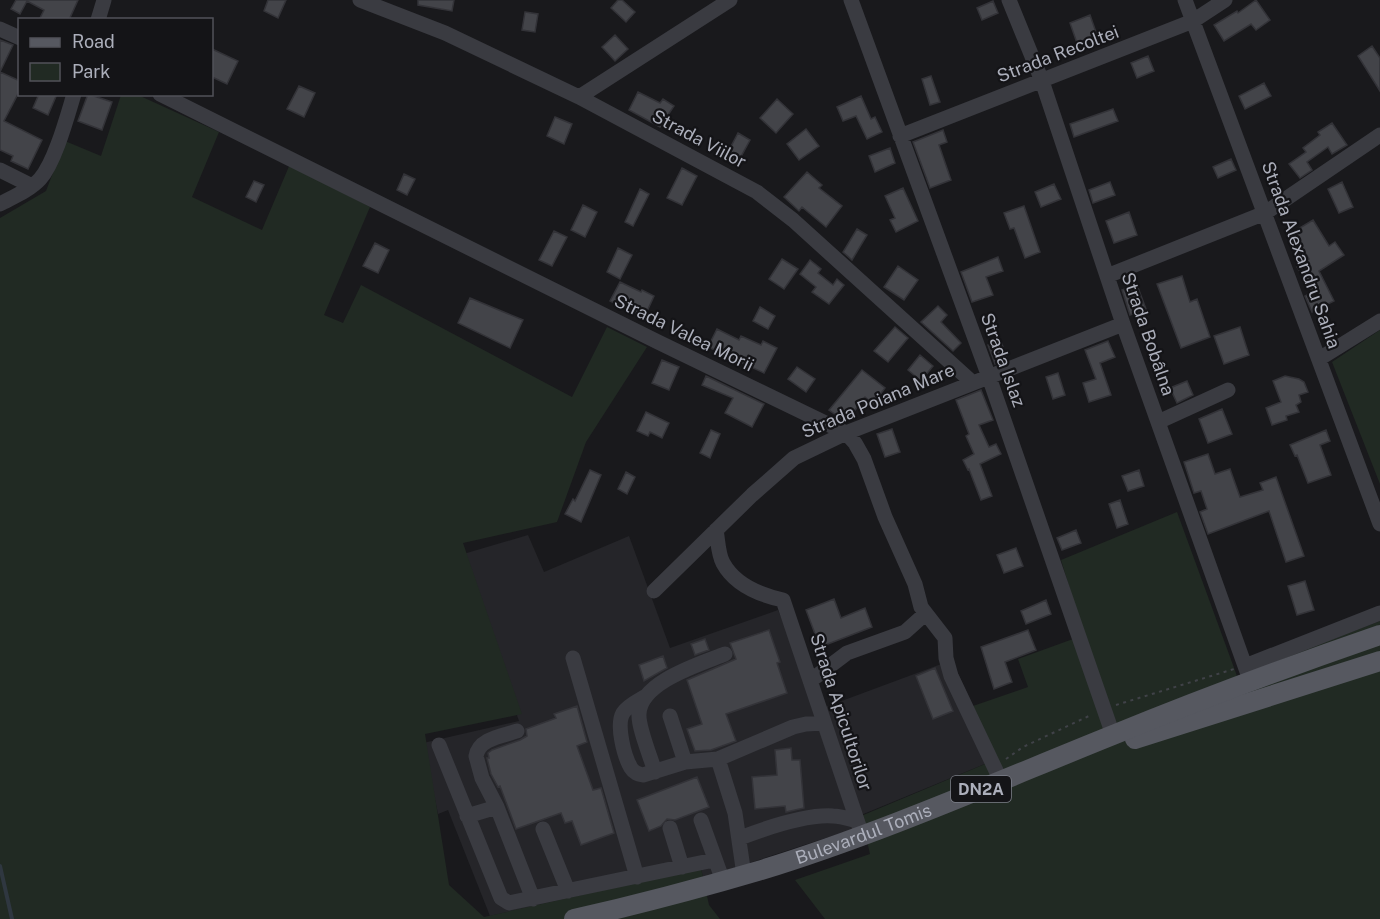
<svg xmlns="http://www.w3.org/2000/svg" width="1380" height="919" font-family="'Public Sans',sans-serif">
  <style>
    .built { fill: #252529 }
    .green { fill: #212a23 }
    .lines { fill: none; stroke-linecap: round; stroke-linejoin: round }
    .stream { stroke: #2f3740; stroke-width: 4 }
    .building { fill: #434449; stroke: #333338; stroke-width: 1.5 }
    .path { stroke: #404248; stroke-width: 2; stroke-dasharray: 3 4.5; stroke-linecap: butt }
    .minor { stroke: #3a3b41; stroke-width: 15 }
    .major { stroke: #565860; stroke-width: 20 }
    .labels { text-anchor: middle; stroke-width: 4.5; stroke-linejoin: round; paint-order: stroke }
    .shield { fill: #141417; stroke: #7e808a; stroke-width: 1.5 }
    .shield-label { font-size: 16px; font-weight: bold; fill: #acafbb }
    .street-label { font-size: 18px; fill: #acafbb; stroke: #141417 }
  </style>
  <rect width="100%" height="100%" fill="#19191c"/>
  <path class="built" d="M528,535L544,572L629,536L670,648L778,610L820,709L952,660L997,759L861,815L863,826L703,878L701,868L490,916L448,810L438,814L423,743L519,721L460,555Z"/>
  <path class="green" d="M121,95H138L219,132L192,197L262,230L290,164L370,207L324,315L343,323L361,285L572,397L607,327L647,347L586,442L557,522L463,543L522,714L425,734L449,885L484,917L701,868L709,905L720,919H0V218L46,191L65,141L101,156Z
    M1380,330V484L1332,362Z
    M1177,512L1237,676L1380,621V919H825L795,880L870,854L861,816L997,759L973,706L1028,687L1018,659L1084,635L1061,560Z"/>
  <g class="lines">
    <path class="stream" d="M0,866L12,919"/>
  </g>
  <path class="building" d="M16,0H78L69,20H39L44,10L27,1L20,14L11,9Z
    M268,0H286L278,18L264,11Z
    M418,0H454L452,11L418,5Z
    M618,0H622L635,12L626,22L611,8Z
    M1256,0L1270,20L1256,30L1251,24L1224,41L1214,25L1237,11L1238,13Z
    M993,1L998,13L982,20L977,8Z
    M525,12L538,14L535,32L522,30Z
    M1090,15L1097,35L1077,43L1070,23Z
    M615,35L628,49L615,61L602,47Z
    M0,40L13,45L0,72L20,81V90L4,121L42,140L28,169L11,161L13,156L0,150Z
    M1372,46L1380,58V91L1358,56Z
    M212,49L238,61L227,84L212,77Z
    M1148,56L1154,71L1137,78L1131,63Z
    M931,76L940,102L930,105L922,79Z
    M1264,83L1271,96L1245,109L1239,96Z
    M299,86L315,93L304,117L287,109Z
    M638,92L660,103L663,99L674,106L660,127L629,110Z
    M39,94H57L48,115L33,108Z
    M88,94L112,102L102,130L78,121Z
    M861,96L871,119L875,117L882,132L867,139L856,116L843,121L837,107Z
    M777,99L793,114L776,133L760,118Z
    M1113,109L1118,121L1074,137L1070,124Z
    M555,117L572,124L564,144L547,136Z
    M1332,123L1347,145L1332,154L1328,147L1307,162L1312,170L1300,178L1289,164L1306,152L1303,148L1320,135L1318,132Z
    M806,129L819,146L799,160L787,144Z
    M943,130L947,142L939,145L951,180L930,188L913,142Z
    M738,133L750,140L737,164L725,158Z
    M890,148L895,163L875,172L869,156Z
    M1231,159L1236,170L1218,178L1213,167Z
    M682,168L697,176L682,205L667,198Z
    M807,172L822,185L819,188L842,206L826,227L802,207L799,211L784,197Z
    M404,174L415,179L407,195L397,190Z
    M254,181L264,185L256,202L246,197Z
    M1110,182L1115,195L1093,203L1089,190Z
    M1342,182L1353,207L1339,213L1328,189Z
    M1054,184L1061,199L1041,207L1035,192Z
    M903,188L918,221L896,232L890,220L895,218L885,196Z
    M640,189L649,194L633,226L625,222Z
    M583,205L597,212L585,237L571,230Z
    M1024,206L1040,252L1025,258L1014,228L1010,229L1004,213Z
    M1129,212L1137,235L1114,243L1106,221Z
    M1313,220L1329,246L1335,242L1344,255L1319,271L1334,301L1312,312L1305,296L1313,292L1297,267L1309,259L1293,232Z
    M857,229L867,235L852,260L843,252Z
    M554,231L567,237L552,266L539,260Z
    M375,243L389,250L378,273L363,266Z
    M618,248L632,255L620,279L607,272Z
    M998,257L1003,271L986,277L993,295L972,302L961,272Z
    M782,259L798,269L784,289L769,279Z
    M810,260L821,269L818,273L833,285L837,279L844,285L829,304L812,292L816,287L800,274Z
    M898,266L918,280L904,300L884,287Z
    M1182,276L1190,302L1197,299L1210,337L1181,348L1157,284Z
    M620,282L641,292L642,290L654,296L644,318L610,301Z
    M1137,285L1146,309L1130,315L1122,290Z
    M470,298L523,320L510,348L458,323Z
    M938,306L947,315L941,322L961,343L953,351L921,322Z
    M760,307L775,316L768,329L753,321Z
    M895,327L908,338L888,362L874,351Z
    M1240,327L1249,355L1224,364L1214,336Z
    M717,329L739,340L741,336L761,345L763,341L777,348L764,373L708,347Z
    M1001,341L1007,359L995,364L988,345Z
    M1108,341L1115,357L1100,363L1111,395L1089,402L1083,383L1096,379L1085,350Z
    M920,355L933,366L921,381L908,370Z
    M662,360L679,367L669,390L652,383Z
    M797,367L815,379L806,392L788,379Z
    M862,370L885,388L873,404L865,397L846,422L829,410Z
    M1058,373L1065,395L1053,399L1046,377Z
    M706,376L764,404L752,427L725,413L733,398L702,385Z
    M1285,376L1299,379L1304,382L1308,392L1299,395L1301,402L1296,405L1299,412L1286,416L1287,420L1272,425L1266,408L1281,402L1273,381Z
    M1187,381L1193,395L1177,403L1170,388Z
    M981,390L993,420L979,425L989,447L996,444L1001,454L980,464L992,496L981,500L969,469L968,470L963,460L974,454L966,436L969,434L956,400Z
    M1222,409L1232,434L1208,443L1199,419Z
    M646,412L669,423L662,438L650,432L648,436L637,431Z
    M892,429L900,452L885,457L877,434Z
    M711,430L720,434L710,458L700,453Z
    M1326,430L1330,441L1320,445L1331,475L1308,483L1297,455L1295,456L1290,445Z
    M1208,454L1215,474L1230,469L1240,497L1263,490L1260,483L1276,477L1304,556L1286,562L1269,511L1208,534L1200,512L1207,509L1201,491L1194,493L1184,462Z
    M590,470L601,475L581,522L565,514L573,499L575,501Z
    M1139,470L1144,486L1128,491L1122,476Z
    M626,472L635,477L627,494L618,489Z
    M1120,500L1128,524L1117,528L1109,504Z
    M1076,530L1081,543L1062,550L1057,538Z
    M1016,548L1023,566L1004,573L997,555Z
    M1305,581L1314,610L1297,615L1288,586Z
    M834,599L841,618L865,608L872,627L820,647L806,610Z
    M1046,600L1051,614L1026,624L1021,611Z
    M769,630L780,662L777,663L787,693L726,714L736,741L711,750L695,751L687,729L702,724L687,680L736,659L730,643Z
    M1028,630L1036,650L1005,662L1012,682L994,689L981,647Z
    M705,639L709,650L695,655L691,644Z
    M663,656L667,668L644,681L639,665Z
    M935,668L953,711L933,719L916,676Z
    M577,706L587,742L577,746L593,790L601,788L614,833L581,845L572,821L565,823L561,813L516,829L500,786L498,787L491,774L487,758H489L488,753L492,750L520,740L527,736L526,729L556,718L554,714Z
    M791,748L792,760H800L804,808L786,812L785,806L755,809L752,777L777,775L775,750Z
    M697,777L709,807L675,820L667,819L661,826L649,831L637,800Z"/>
  <g class="lines">
    <path class="path" d="M1116,705L1234,669
      M1006,759L1023,747L1091,715"/>
    <path class="minor" d="M360,0L445,33L579,97L757,192L793,220L973,383
      M851,0L989,377L1113,735
      M1009,0L1042,81L1123,324L1250,680
      M1185,0L1380,524
      M98,20L104,0
      M0,29L20,38
      M160,94L658,342L846,433L855,443L864,459L885,517L915,584L921,607L945,638L946,658L951,676L1001,781
      M579,97L730,0
      M900,136L1193,21L1225,0
      M0,170L32,186
      M0,204C13,197 30,190 40,179C55,162 67,117 74,94
      M1107,276L1265,213L1380,135
      M1319,359L1380,321
      M1158,422L1228,390
      M716,530C718,540 718,554 723,563C735,585 760,595 783,600L862,835
      M654,591L752,495L794,458L846,433L1123,324
      M573,658L637,877
      M1245,666L1380,613
      M810,681L847,653L905,632L925,614
      M646,696C638,701 628,705 623,713C616,725 624,756 631,768C634,773 638,774 643,775L685,762L718,759L793,727L806,724L824,723
      M670,716L685,762
      M517,731C503,736 479,738 476,756L482,778L497,807L533,899
      M439,745L501,898L509,903L714,860
      M718,759L735,813L744,875
      M655,772C651,758 638,727 639,714C640,682 700,664 725,654
      M467,816L497,807
      M701,820L723,881
      M670,828L682,867
      M543,829L568,891
      M740,838C766,828 805,814 833,816C841,816 849,819 857,821"/>
    <g class="major">
      <path d="M1135,739L1380,661"/>
      <path id="s1" d="M574,919C636,905 697,889 758,871C879,834 996,782 1113,735C1201,699 1290,666 1380,635"/>
    </g>
  </g>
  <g class="labels">
    <rect class="shield" x="951" y="776" width="60" height="26" rx="4.5"/>
    <g class="shield-label">
      <text x="981" y="795">DN2A</text>
    </g>
    <g class="street-label">
      <text transform="translate(1058 54) rotate(-21)" y="6">Strada Recoltei</text>
      <text transform="translate(699 139) rotate(28)" y="6">Strada Viilor</text>
      <text transform="translate(1301 255) rotate(70)" y="6">Strada Alexandru Sahia</text>
      <text transform="translate(684 333) rotate(26)" y="6">Strada Valea Morii</text>
      <text transform="translate(1148 334) rotate(71)" y="6">Strada Bobâlna</text>
      <text transform="translate(1003 360) rotate(70)" y="6">Strada Islaz</text>
      <text transform="translate(878 401) rotate(-23)" y="6">Strada Poiana Mare</text>
      <text transform="translate(841 712) rotate(72)" y="6">Strada Apicultorilor</text>
      <text dy="6" stroke="none"><textPath href="#s1" startOffset="302">Bulevardul Tomis</textPath></text>
    </g>
  </g>
  <rect x="18" y="18" width="195" height="78" fill="#141417" stroke="#515259" stroke-width="1.5"/>
  <rect x="30" y="38" width="30" height="9" fill="#565860" stroke="#515259" stroke-width="1.5"/>
  <text x="72" y="48" font-size="18" fill="#acafbb">Road</text>
  <rect x="30" y="63" width="30" height="18" fill="#212a23" stroke="#515259" stroke-width="1.5"/>
  <text x="72" y="78" font-size="18" fill="#acafbb">Park</text>
</svg>
